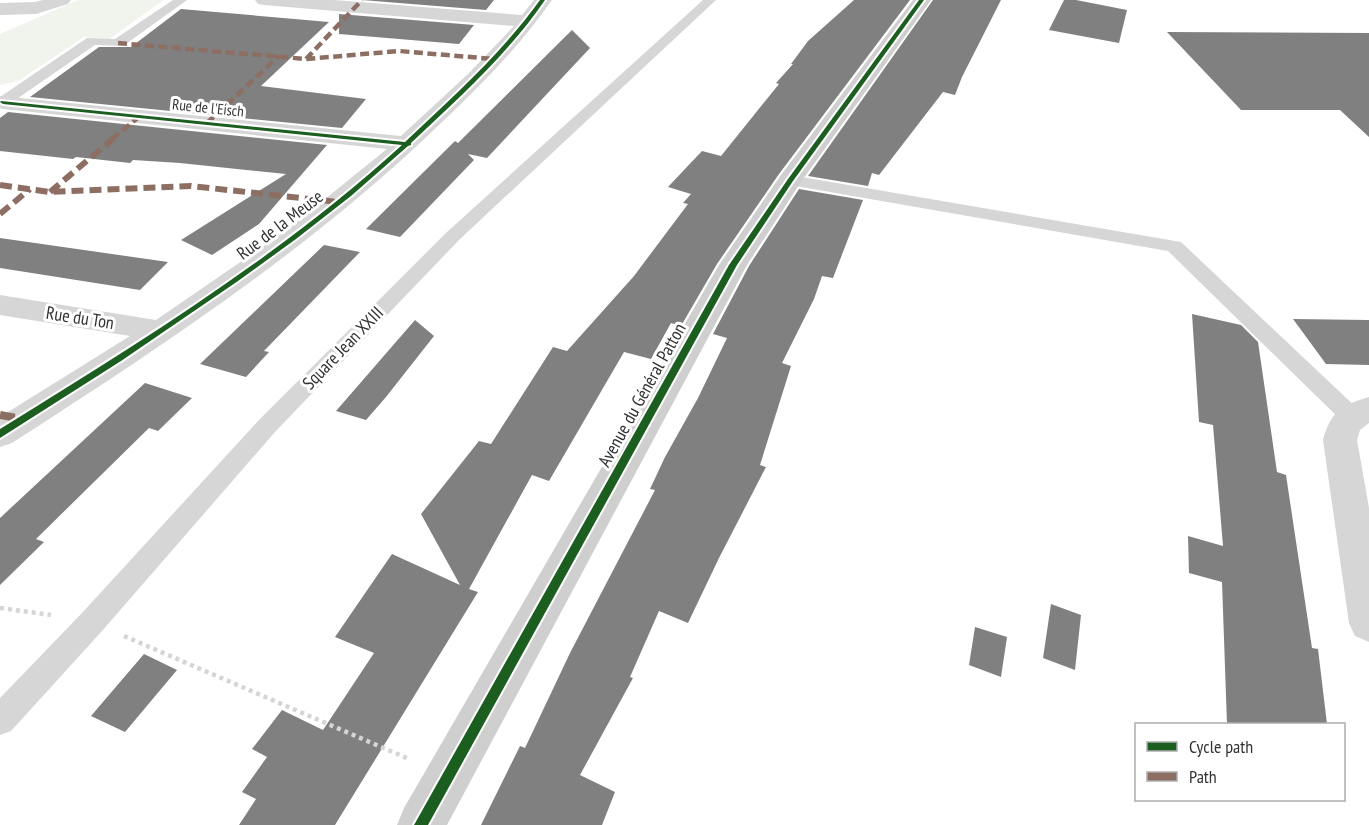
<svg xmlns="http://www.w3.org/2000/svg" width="1369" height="825" font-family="'PT Sans Narrow',sans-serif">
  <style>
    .green { fill: #f0f4ed }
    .building { fill: #808080 }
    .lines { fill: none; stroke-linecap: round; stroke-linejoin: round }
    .path { stroke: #d5d5d5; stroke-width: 4.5; stroke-dasharray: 4 4; stroke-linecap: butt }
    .lane { fill: #d6d6d6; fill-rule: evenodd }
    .street { fill: #d6d6d6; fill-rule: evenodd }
    .secondary { fill: #cfcfcf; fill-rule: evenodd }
    .quiet-far2 { stroke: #8d6e63; stroke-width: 4.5; stroke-dasharray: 9 4.5; stroke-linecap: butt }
    .quiet-far1 { stroke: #8d6e63; stroke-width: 6; stroke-dasharray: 12 6; stroke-linecap: butt }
    .quiet { stroke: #8d6e63; stroke-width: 8; stroke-dasharray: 15 8; stroke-linecap: butt }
    .cycleway-casing { stroke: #fff; stroke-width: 4 }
    .cycleway { fill: #1b5e20; fill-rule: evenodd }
    .labels { text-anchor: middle; stroke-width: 6; stroke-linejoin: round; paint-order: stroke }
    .far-street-label { font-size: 15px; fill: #323232; stroke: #fff }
    .street-label { font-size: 18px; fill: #323232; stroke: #fff }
  </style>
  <rect width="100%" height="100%" fill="#fff"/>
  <path class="green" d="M78,0H164L109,39L84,37L18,81L0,85V34Z"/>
  <path class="building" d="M362,0H494L486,10Z
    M854,0H910L779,174L717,264L681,326L671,323L651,359L624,352L549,481L532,475L469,589L478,592L335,825H239L256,799L242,792L267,757L252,749L282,710L323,730L374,653L335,637L392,554L460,585L421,514L479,441L491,444L553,347L567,351L634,276L688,204L683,203L691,194L668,187L702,151L721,156L779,84L776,83L793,64H791L808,41Z
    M933,0H1001L962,77L955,95L943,92L879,175L872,173L868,186L808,176Z
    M1064,0H1076L1127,10L1119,43L1049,30Z
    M181,9L329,22L261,86L366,99L342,128L30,97L99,47H131Z
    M339,14L474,25L459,44L339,34Z
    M572,30L590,48L487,158L468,154L474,160L400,237L366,229L455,141L458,143Z
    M1167,32L1369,33V137L1340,110H1241Z
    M8,112L327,145L259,224L212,255L181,240L286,174L180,163L133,160L130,163L76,157L73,159L0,151V118Z
    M799,189L863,200L833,278L822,276L814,299L782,363L791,366L760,465L766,467L719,558L688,623L659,611L630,677L633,678L580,775L615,792L602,825H481L520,746L525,748L570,653L655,490L650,489L665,457L698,398L727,338L713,334L749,266Z
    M0,238L168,262L140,290L0,268Z
    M324,245L360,252L264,351L269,352L246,377L200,364Z
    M1192,314L1241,325L1258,342L1277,472L1286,475L1312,648L1318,649L1327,724H1227L1222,582L1189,573L1188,536L1223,546L1213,425L1199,422Z
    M1293,319L1369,320V365L1326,364Z
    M415,320L434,336L386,397L366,420L336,411Z
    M145,383L192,398L158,431L149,428L96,480L36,539L44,542L0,585V518Z
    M1051,604L1081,615L1075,670L1043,658Z
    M975,627L1007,637L1001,677L969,665Z
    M144,654L177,670L125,732L91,716Z"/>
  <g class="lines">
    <path class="path" d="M0,608L51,615
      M124,636L409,759"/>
    <path class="lane" d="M173,0H187L123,46L95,45L8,105L0,106V97L87,38L115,39Z
      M703,0H716L459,240L275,432L102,631L11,731L0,735V698L82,613L259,420L447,232Z
      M790,175L1181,242L1360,411L1363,417L1360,423L1352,426L1344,423L1168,251L784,184L782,180Z"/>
    <path class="street" d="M43,0H71L68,4L36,14L0,15V3L35,2Z
      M255,0H334L522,15L534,0H552C520,46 481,85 440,124C313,247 161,347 12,443L0,447V417L130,336L0,315V295L156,320L284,232L387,149L3,109L0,108V96L401,136L469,73L514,26L264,5L258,4Z
      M1369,397V423L1360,430L1357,440L1369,508V642L1355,636L1349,623L1323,440C1331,411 1342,405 1369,397Z"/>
    <path class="secondary" d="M913,0H931L801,182L747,265L447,825H397L404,808L719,265L781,175Z"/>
    <path class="quiet-far2" d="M118,43L306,59L399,51L494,59
      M306,59L362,0
      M207,123L279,56
      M112,139L140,116"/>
    <path class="quiet-far1" d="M0,185L50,192L191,186L338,202
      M50,192L114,138
      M0,214L30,189"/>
    <path class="quiet" d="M0,415L23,419"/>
    <defs>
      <path id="cycleway" d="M540,0H545C508,54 459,98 411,143V145L408,146L351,196L296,239L238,281L121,361L0,438V429C139,343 280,256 402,145L3,104L0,102L1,101L405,142C453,97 502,53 540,0Z
        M919,0H924L793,181L737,265L428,825H414L729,265L788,179Z"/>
    </defs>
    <use href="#cycleway" class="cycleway-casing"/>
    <use href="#cycleway" class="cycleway"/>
  </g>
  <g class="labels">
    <g class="far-street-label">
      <text transform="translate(208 108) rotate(6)" y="5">Rue de l'Eisch</text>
    </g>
    <g class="street-label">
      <text transform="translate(280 225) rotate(-37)" y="6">Rue de la Meuse</text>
      <text transform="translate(80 318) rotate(9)" y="6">Rue du Ton</text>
      <text transform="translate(343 348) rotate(-46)" y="6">Square Jean XXIII</text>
      <text transform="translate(642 395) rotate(-61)" y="6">Avenue du Général Patton</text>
    </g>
  </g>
  <rect x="1135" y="723" width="210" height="78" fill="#ffffff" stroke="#adadad" stroke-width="1.5"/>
  <rect x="1147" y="742" width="30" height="9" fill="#1b5e20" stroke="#adadad" stroke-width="1.5"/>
  <text x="1189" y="753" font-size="18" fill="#323232">Cycle path</text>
  <rect x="1147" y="772" width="30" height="9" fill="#8d6e63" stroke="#adadad" stroke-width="1.5"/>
  <text x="1189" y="783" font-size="18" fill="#323232">Path</text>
</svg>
